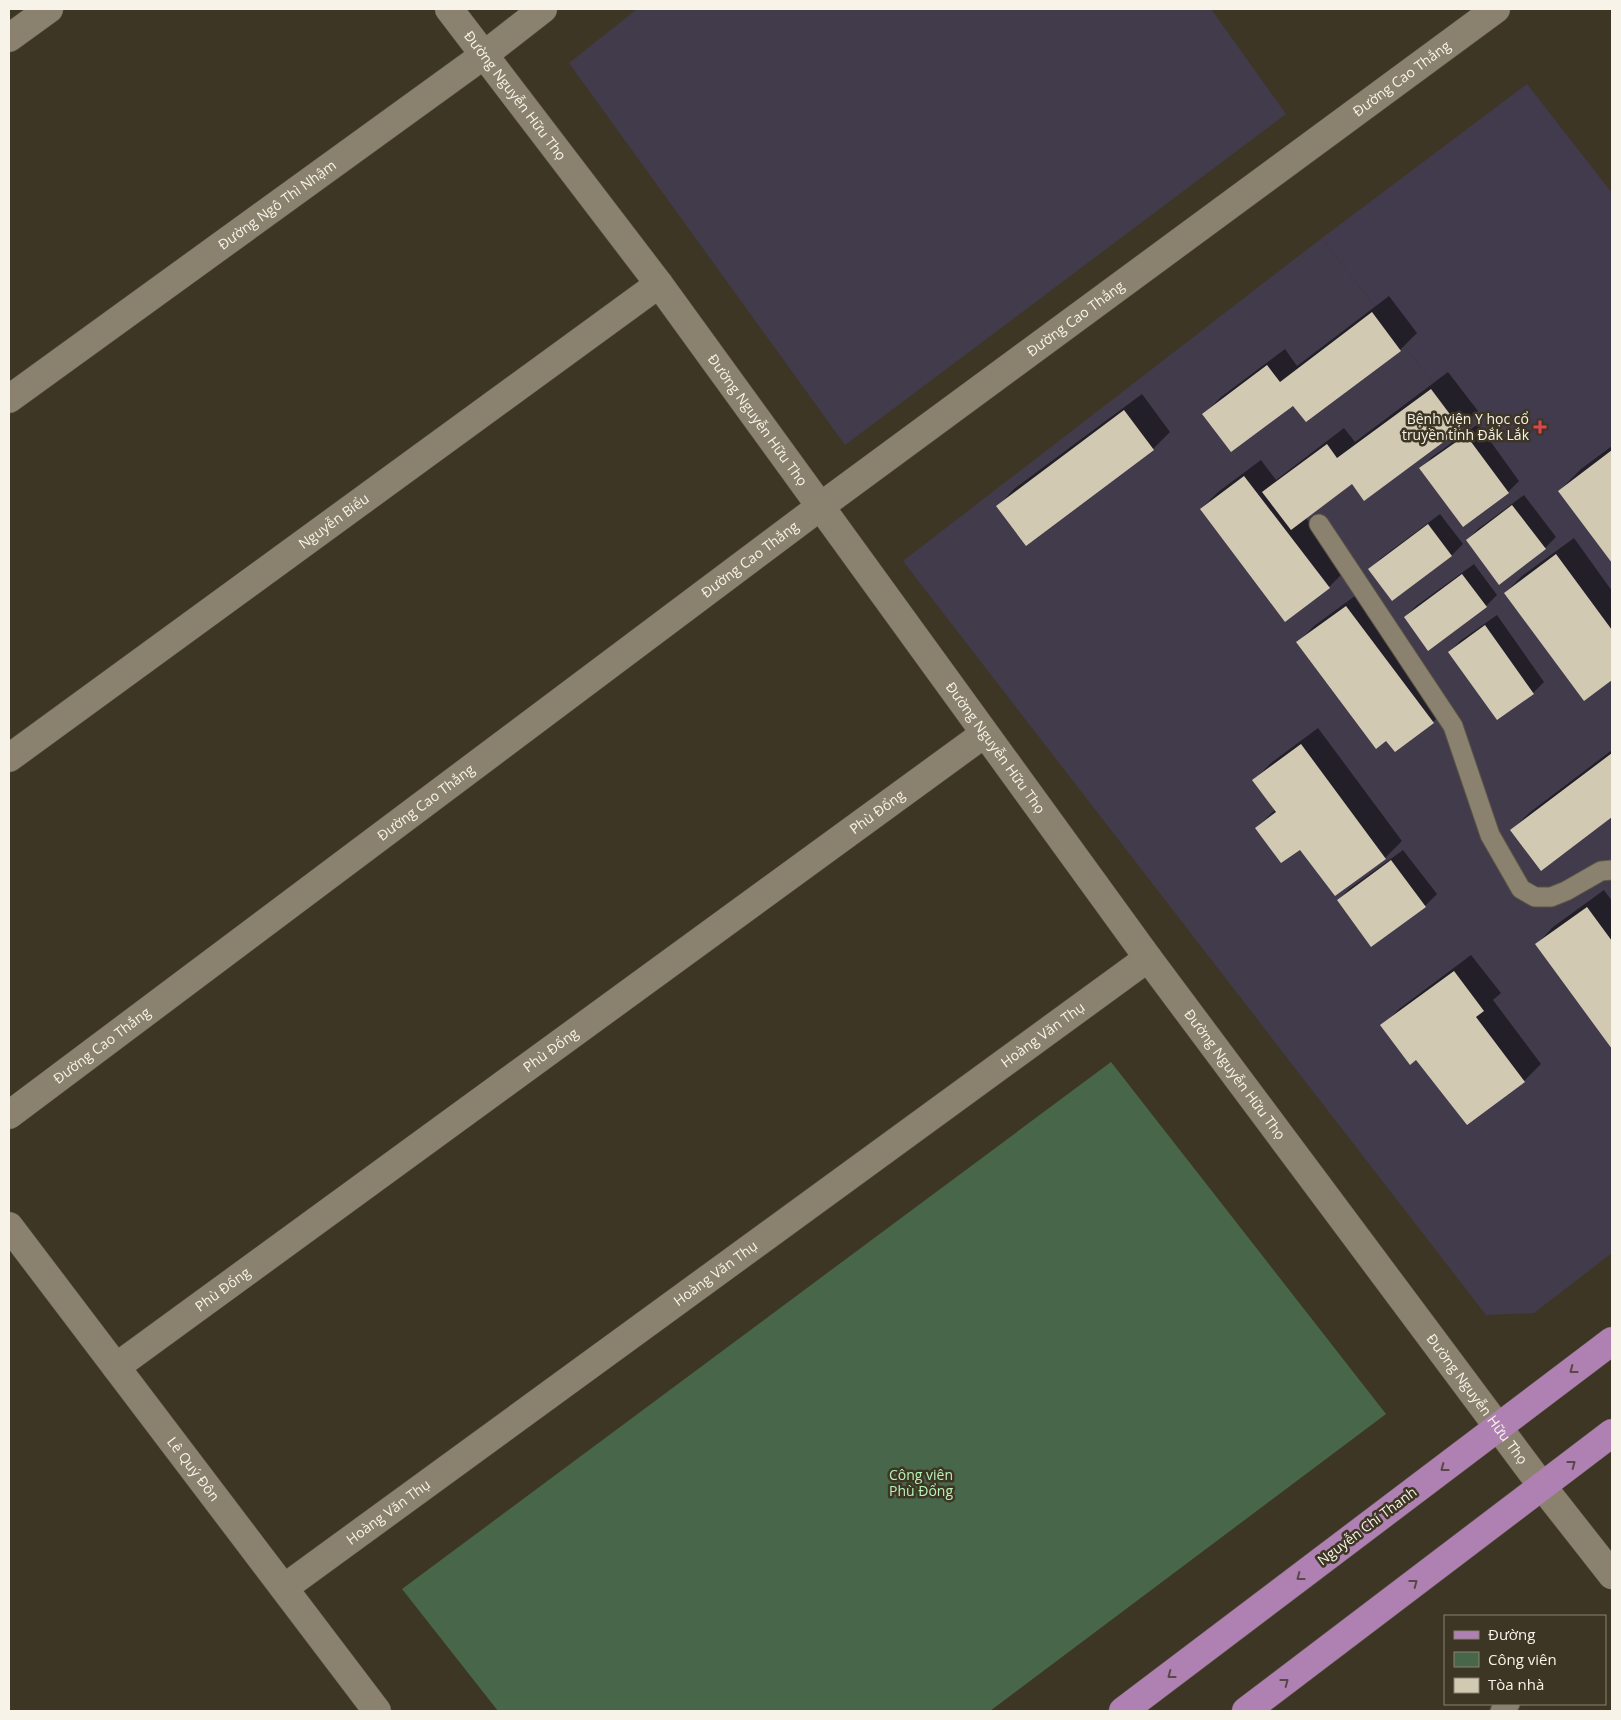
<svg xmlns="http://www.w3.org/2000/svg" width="1621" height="1720" font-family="'Open Sans',sans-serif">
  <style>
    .education { fill: #423b4c }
    .medical { fill: #413b4d }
    .green { fill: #486649 }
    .shadow { fill: #0007 }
    .building { fill: #d2c9b3 }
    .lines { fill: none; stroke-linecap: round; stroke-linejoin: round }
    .service-casing { stroke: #5b5545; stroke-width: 21 }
    .minor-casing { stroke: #5b5545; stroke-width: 29 }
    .primary-casing { stroke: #5b5545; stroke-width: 29 }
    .service { stroke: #8a826e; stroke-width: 19 }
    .minor { stroke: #8a826e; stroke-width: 28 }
    .primary { stroke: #af80b2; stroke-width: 28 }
    .oneway { stroke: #5a4848 }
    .health-dot { fill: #e0444e; stroke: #3e3624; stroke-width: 2 }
    .labels { text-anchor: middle; stroke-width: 5; stroke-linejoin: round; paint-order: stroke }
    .street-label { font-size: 14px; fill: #f7f3e8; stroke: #3e3624 }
    .poi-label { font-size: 14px; fill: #f7f3e8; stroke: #3e3624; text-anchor: end }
    .park-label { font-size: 14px; fill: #b6f3b7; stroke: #3e3624 }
  </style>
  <rect width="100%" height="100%" fill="#3e3624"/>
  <path class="education" d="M637,9H1211L1286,114L845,445L569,63Z
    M1322,238L1612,616V1253L1534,1313L1486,1315L903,561Z"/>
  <path class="medical" d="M1527,84L1612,193V616L1322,238Z"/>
  <path class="green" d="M1111,1062L1386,1414L990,1711H498L402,1589Z"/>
  <path class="shadow" d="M1389,296L1417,333L1400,350L1306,421L1293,404L1204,414L1221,397L1285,349L1297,366Z
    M1448,372L1478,411L1461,428L1365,500L1352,482L1305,517L1346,570L1329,587L1201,509L1218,492L1261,460L1276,480L1344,428L1355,442Z
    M1142,394L1170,432L1153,449L998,506L1014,489Z
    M1478,424L1519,481L1508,492L1421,468L1432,457Z
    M1612,446V561L1559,491L1581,469Z
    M1524,495L1556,537L1545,548L1467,540L1478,529Z
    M1440,514L1463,544L1452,555L1392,599L1370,569L1381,558Z
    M1574,538L1612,591V678L1584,699L1505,593L1522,576Z
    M1474,564L1497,595L1486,606L1405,617L1416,606Z
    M1363,590L1450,705L1433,722L1297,643L1314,626Z
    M1497,615L1544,682L1533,693L1449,652L1460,641Z
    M1318,728L1402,841L1385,858L1335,894L1300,848L1256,828L1275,810L1254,780L1271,763Z
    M1612,750V816L1542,869L1512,830L1529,813Z
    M1403,850L1437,894L1425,906L1371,945L1338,900L1349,889Z
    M1604,890L1612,901V1047L1537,944L1553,927Z
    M1471,955L1501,993L1493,1000L1541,1064L1524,1081L1467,1124L1417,1058L1382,1026L1399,1009Z"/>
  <path class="building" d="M1372,312L1401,351L1306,422L1293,406L1231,452L1202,414L1267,365L1280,382Z
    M1431,389L1461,429L1364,501L1352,484L1291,530L1262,492L1327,444L1337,458Z
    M1124,410L1154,450L1026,546L996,506Z
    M1466,435L1509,493L1463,527L1419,468Z
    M1612,450V563L1558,491Z
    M1244,476L1330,588L1285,622L1200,509Z
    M1512,505L1546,549L1499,585L1466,540Z
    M1428,524L1452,556L1392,601L1368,569Z
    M1556,554L1612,630V680L1584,701L1504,593Z
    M1462,574L1487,607L1428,651L1404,617Z
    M1346,606L1434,723L1395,752L1386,741L1376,749L1296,642Z
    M1485,625L1534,694L1497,720L1448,652Z
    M1301,744L1386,859L1335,896L1300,850L1281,863L1255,828L1276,812L1252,780Z
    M1612,753V817L1541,871L1510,830Z
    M1391,860L1426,907L1371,947L1337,900Z
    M1587,907L1612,941V1049L1535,944Z
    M1454,971L1484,1011L1476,1017L1525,1082L1467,1125L1416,1060L1410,1065L1380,1025Z"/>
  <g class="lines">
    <defs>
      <path id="service" d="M1319,524L1453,726L1490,835L1521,889L1535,897H1551L1566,891L1601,871L1612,870
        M1500,1711L1510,1704"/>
      <g id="minor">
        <path id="s1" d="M449,9L659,284L1148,958L1542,1486L1612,1575"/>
        <path d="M9,38L49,9"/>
        <path id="s2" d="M9,399L484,55L543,9"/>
        <path id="s3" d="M9,758L659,284"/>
        <path id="s4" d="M9,1115L821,506L1496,9"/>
        <path id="s5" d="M9,1226L377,1711"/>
        <path id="s6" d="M116,1367L984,734"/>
        <path id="s7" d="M284,1588L1148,958"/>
      </g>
      <path id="primary" d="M1123,1711L1612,1341
        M1246,1711L1612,1433"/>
    </defs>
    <use href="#service" class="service-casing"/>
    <use href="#minor" class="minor-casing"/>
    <use href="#primary" class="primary-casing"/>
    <use href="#service" class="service"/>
    <use href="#minor" class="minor"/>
    <use href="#primary" class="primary"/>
  </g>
  <defs><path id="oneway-chevron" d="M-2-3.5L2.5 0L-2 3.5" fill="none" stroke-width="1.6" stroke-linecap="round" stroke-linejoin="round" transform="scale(1.25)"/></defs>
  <g class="oneway">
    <use href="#oneway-chevron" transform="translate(1573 1370) rotate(143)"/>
    <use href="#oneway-chevron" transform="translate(1572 1464) rotate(-37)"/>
    <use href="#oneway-chevron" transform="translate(1444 1468) rotate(143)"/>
    <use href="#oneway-chevron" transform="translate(1300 1577) rotate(143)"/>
    <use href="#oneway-chevron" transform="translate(1414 1583) rotate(-37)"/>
    <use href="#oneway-chevron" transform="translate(1171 1675) rotate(143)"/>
    <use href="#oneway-chevron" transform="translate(1285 1682) rotate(-37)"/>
  </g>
  <path class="health-dot" d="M1537.5 419.5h5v5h5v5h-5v5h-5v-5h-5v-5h5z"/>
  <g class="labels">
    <g class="street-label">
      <text dy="5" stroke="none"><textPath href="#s4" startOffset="1736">Đường Cao Thắng</textPath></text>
      <text dy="5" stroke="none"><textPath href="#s1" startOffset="109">Đường Nguyễn Hữu Thọ</textPath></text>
      <text dy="5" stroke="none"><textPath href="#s2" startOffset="331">Đường Ngô Thì Nhậm</textPath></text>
      <text dy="5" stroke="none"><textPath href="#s4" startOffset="1331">Đường Cao Thắng</textPath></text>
      <text dy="5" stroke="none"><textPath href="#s1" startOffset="514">Đường Nguyễn Hữu Thọ</textPath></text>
      <text dy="5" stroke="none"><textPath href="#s3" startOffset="402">Nguyễn Biểu</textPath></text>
      <text dy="5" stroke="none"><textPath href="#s4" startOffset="926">Đường Cao Thắng</textPath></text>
      <text dy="5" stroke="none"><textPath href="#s1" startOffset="919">Đường Nguyễn Hữu Thọ</textPath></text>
      <text dy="5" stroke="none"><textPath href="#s4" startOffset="521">Đường Cao Thắng</textPath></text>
      <text dy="5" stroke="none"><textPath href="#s6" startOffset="942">Phù Đổng</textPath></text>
      <text dy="5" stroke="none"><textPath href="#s7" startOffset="939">Hoàng Văn Thụ</textPath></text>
      <text dy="5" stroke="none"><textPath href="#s4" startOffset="116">Đường Cao Thắng</textPath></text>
      <text dy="5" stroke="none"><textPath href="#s6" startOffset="538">Phù Đổng</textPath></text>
      <text dy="5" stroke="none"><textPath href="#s1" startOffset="1324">Đường Nguyễn Hữu Thọ</textPath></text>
      <text dy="5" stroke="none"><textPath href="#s7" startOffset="534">Hoàng Văn Thụ</textPath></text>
      <text dy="5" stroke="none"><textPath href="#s6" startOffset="132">Phù Đổng</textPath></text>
      <text dy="5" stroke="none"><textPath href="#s1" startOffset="1729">Đường Nguyễn Hữu Thọ</textPath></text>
      <text dy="5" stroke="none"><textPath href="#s5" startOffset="305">Lê Quý Đôn</textPath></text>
      <text dy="5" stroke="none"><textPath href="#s7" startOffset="129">Hoàng Văn Thụ</textPath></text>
      <text transform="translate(1367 1526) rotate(-37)" y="5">Nguyễn Chí Thanh</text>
    </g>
    <g class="poi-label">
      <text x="1529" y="424">Bệnh viện Y học cổ<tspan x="1529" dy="16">truyền tỉnh Đắk Lắk</tspan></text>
    </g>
    <g class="park-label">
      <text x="921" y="1480">Công viên<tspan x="921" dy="16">Phù Đổng</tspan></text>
    </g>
  </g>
  <rect width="1621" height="1720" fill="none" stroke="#f7f3e8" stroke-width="20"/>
  <rect x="1444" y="1615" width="162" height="90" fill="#3e3624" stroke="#888272"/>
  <rect x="1454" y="1631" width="25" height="8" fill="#af80b2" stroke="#888272"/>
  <text x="1488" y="1640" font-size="15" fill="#f7f3e8">Đường</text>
  <rect x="1454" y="1652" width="25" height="15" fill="#486649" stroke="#888272"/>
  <text x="1488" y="1665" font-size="15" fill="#f7f3e8">Công viên</text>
  <rect x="1454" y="1678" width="25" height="15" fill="#d2c9b3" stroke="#888272"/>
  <text x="1488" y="1690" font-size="15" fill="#f7f3e8">Tòa nhà</text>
</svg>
